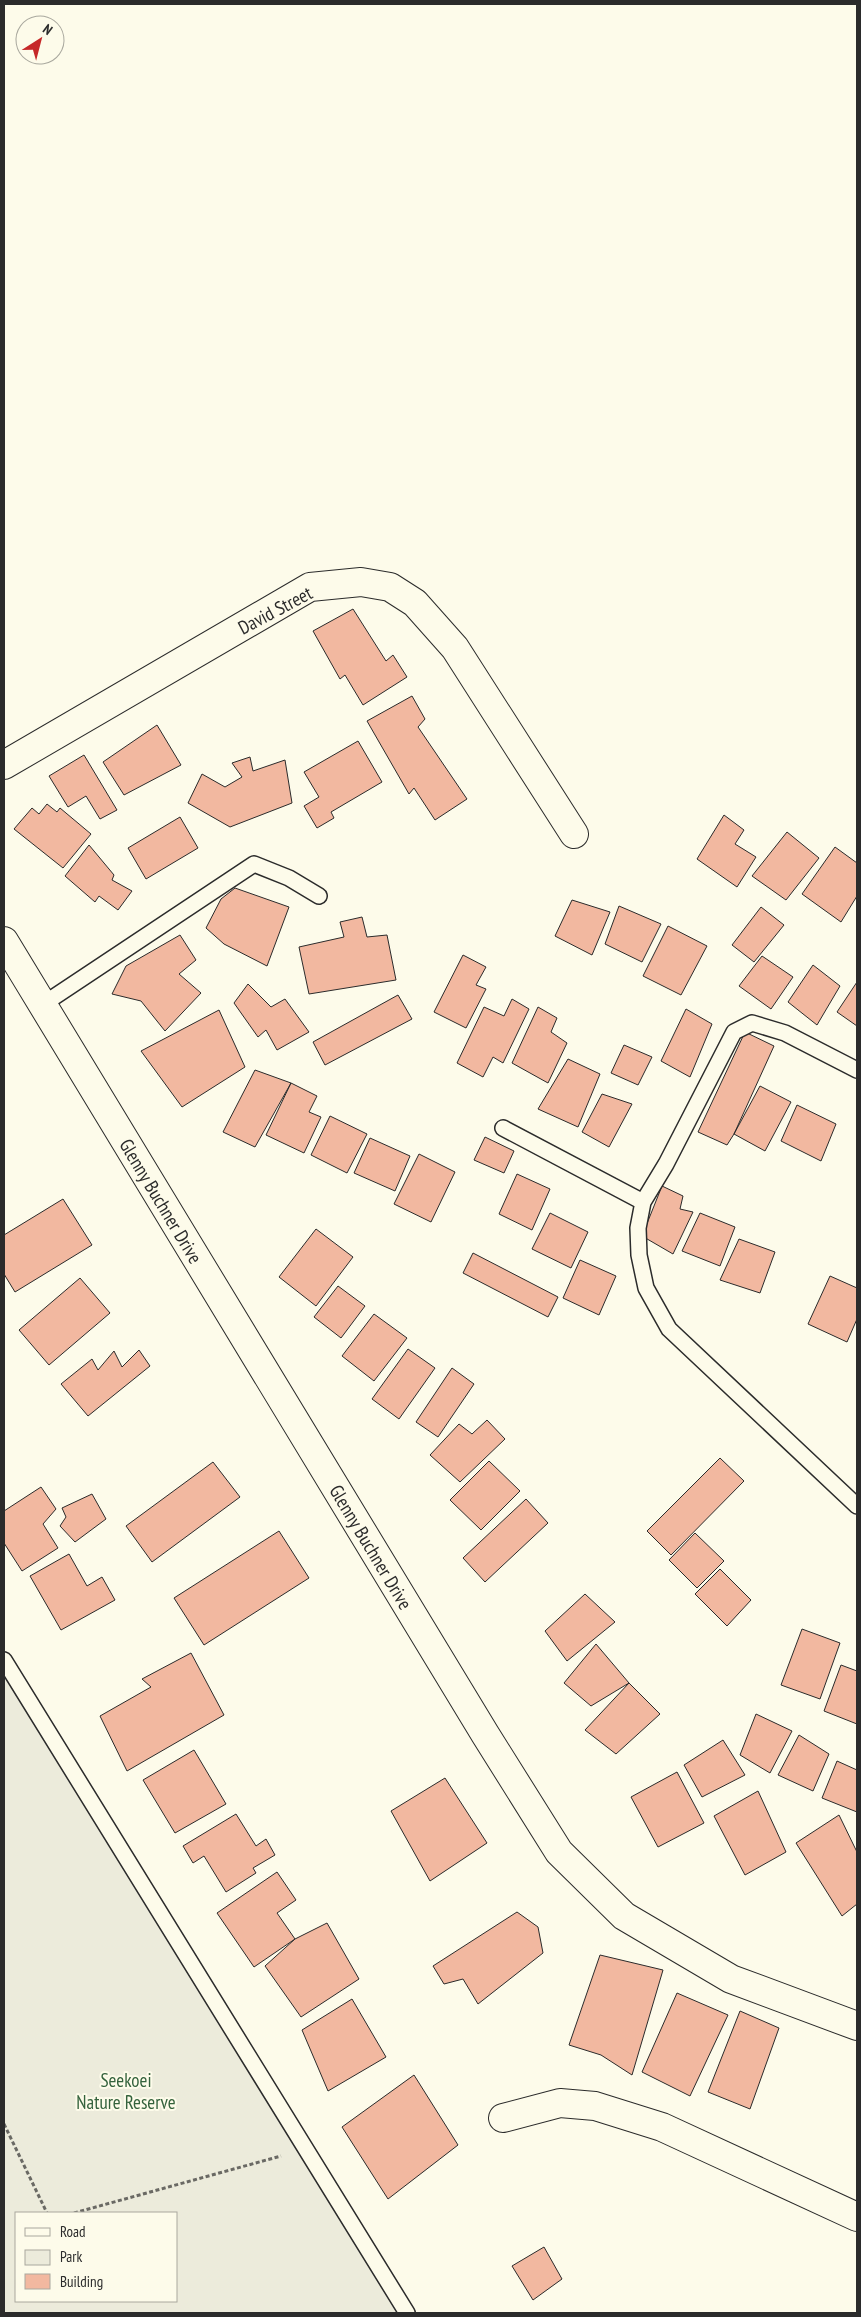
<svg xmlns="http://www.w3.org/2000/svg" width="861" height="2317" font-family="'PT Sans Narrow',sans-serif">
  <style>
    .green { fill: #ecebdb; stroke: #74746e; fill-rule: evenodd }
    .building { fill: #f2b8a0; stroke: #2b2b2b }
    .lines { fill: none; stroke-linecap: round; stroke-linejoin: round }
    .lane-casing { stroke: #2b2b2b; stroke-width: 18 }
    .street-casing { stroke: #2b2b2b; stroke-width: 30 }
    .path { stroke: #6a6964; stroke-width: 3; stroke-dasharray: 4 2.5; stroke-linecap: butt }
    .lane { stroke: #fdfbea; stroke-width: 15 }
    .street { stroke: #fdfbea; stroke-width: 28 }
    .labels { text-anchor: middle; stroke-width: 4; stroke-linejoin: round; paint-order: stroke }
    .street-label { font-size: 19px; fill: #2b2b2b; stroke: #fdfbea }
    .park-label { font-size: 19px; fill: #34623c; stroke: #fdfbea }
  </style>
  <rect width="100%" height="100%" fill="#fdfbea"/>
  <path class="green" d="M4,1660L407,2313H4ZM16,2213H176V2301H16Z"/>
  <path class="building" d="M353,609L386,661L393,655L407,677L363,705L345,675L340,679L313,631Z
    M412,696L425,719L418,727L467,799L435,820L414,788L409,794L367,721Z
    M157,725L181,765L124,795L103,762Z
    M358,741L382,782L331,812L334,818L317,828L304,806L319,797L304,772Z
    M84,755L117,810L100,819L86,796L68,807L49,776Z
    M250,757L253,771L285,760L292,803L230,827L188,803L202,774L225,787L242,777L232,763Z
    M47,804L57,812L60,808L91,834L63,868L14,829L32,808L39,814Z
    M724,815L744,830L735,844L756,857L737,887L697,859Z
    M180,817L198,848L146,879L128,848Z
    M787,832L819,858L786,900L752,876Z
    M89,845L114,875L112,880L132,891L118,910L99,896L95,902L65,876Z
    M835,847L857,863V896L841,922L802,894Z
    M235,888L289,907L267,966L224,944L206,928L221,899Z
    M572,900L610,912L592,955L555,936Z
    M619,906L661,924L642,962L605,944Z
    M761,907L784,925L754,962L732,945Z
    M362,917L367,937L387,935L396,980L309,994L299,947L344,937L340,922Z
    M668,926L707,946L681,995L643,976Z
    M180,935L196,960L179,974L201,993L165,1031L141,1001L112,994L126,966Z
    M463,955L486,967L476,985L486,989L466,1028L434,1012Z
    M762,956L793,977L771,1009L739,986Z
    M813,965L840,986L817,1025L788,1002Z
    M857,982V1026L837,1012Z
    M248,984L271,1007L285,999L309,1032L277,1050L266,1030L258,1037L234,1003Z
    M398,995L412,1019L325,1065L313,1042Z
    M512,999L529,1009L503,1063L493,1057L483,1077L457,1063L484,1007L504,1016Z
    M538,1007L557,1018L551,1032L567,1043L548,1083L512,1063Z
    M686,1009L712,1024L690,1077L661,1061Z
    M219,1010L245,1067L182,1107L141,1051Z
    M745,1032L774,1046L734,1134L727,1145L698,1132Z
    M624,1045L652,1057L638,1085L611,1073Z
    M568,1059L600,1074L578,1127L538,1109Z
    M255,1070L291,1083L255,1147L223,1132Z
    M291,1083L317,1096L309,1112L321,1117L304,1153L266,1135Z
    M760,1086L791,1102L765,1151L734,1134Z
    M602,1094L632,1104L609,1147L582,1132Z
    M797,1105L836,1124L821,1161L781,1141Z
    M330,1116L367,1134L347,1173L311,1155Z
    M485,1137L514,1151L504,1173L474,1160Z
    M370,1138L410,1156L395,1191L354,1173Z
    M419,1154L455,1172L431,1222L394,1204Z
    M517,1174L550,1189L532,1230L499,1214Z
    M662,1186L683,1196L680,1209L693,1212L673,1254L642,1236Z
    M63,1199L92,1245L15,1292L4,1274V1235Z
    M550,1213L588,1232L571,1268L532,1249Z
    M700,1213L735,1227L720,1266L682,1251Z
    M316,1229L353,1257L316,1306L279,1277Z
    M739,1239L775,1252L760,1293L720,1280Z
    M473,1253L558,1297L548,1317L463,1273Z
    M580,1260L616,1276L599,1315L563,1298Z
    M830,1276L857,1288V1319L847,1342L808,1324Z
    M80,1278L110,1313L49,1365L19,1330Z
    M338,1286L365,1306L341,1338L314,1317Z
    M374,1314L407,1338L374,1381L342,1356Z
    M408,1349L435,1368L399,1419L372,1399Z
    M139,1350L150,1366L88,1416L61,1384L92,1359L98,1370L114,1351L122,1367Z
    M452,1368L474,1384L438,1437L416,1422Z
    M487,1420L505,1439L460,1482L430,1455L459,1424L472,1434Z
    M720,1458L744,1481L671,1555L647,1531Z
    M489,1461L520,1491L481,1530L450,1500Z
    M213,1462L240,1497L152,1562L126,1526Z
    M41,1487L56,1509L43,1524L58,1548L22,1571L4,1543V1511Z
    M92,1494L106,1519L75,1542L60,1526L66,1517L62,1508Z
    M526,1499L548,1523L485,1582L463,1558Z
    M279,1531L309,1578L204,1645L174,1598Z
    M695,1533L724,1561L697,1588L669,1560Z
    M69,1554L87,1586L102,1577L115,1600L61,1630L30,1576Z
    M720,1569L751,1600L727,1626L695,1594Z
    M585,1594L615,1622L567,1661L545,1631Z
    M802,1629L840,1643L820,1699L781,1685Z
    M596,1644L629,1683L591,1706L564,1683Z
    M191,1653L224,1715L127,1771L100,1716L151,1687L142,1679Z
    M841,1665L857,1671V1724L824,1711Z
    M629,1683L660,1714L616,1754L585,1730Z
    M756,1714L792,1731L770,1773L740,1755Z
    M799,1735L829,1754L813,1791L778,1775Z
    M723,1740L745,1775L702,1797L684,1765Z
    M194,1750L226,1804L175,1833L143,1780Z
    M837,1761L857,1770V1812L822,1798Z
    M677,1772L704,1823L658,1847L631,1797Z
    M445,1778L487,1843L430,1881L391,1811Z
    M758,1791L786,1852L745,1875L714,1816Z
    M236,1814L256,1846L266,1839L275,1855L253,1868L256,1873L226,1892L204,1856L193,1863L183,1846Z
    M839,1815L857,1852V1904L842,1916L796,1843Z
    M277,1872L296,1900L277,1913L295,1939L254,1967L217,1913Z
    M517,1912L538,1927L543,1953L478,2004L463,1979L444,1984L433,1966Z
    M327,1923L359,1979L301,2017L265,1966L295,1939Z
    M600,1955L663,1970L632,2075L601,2055L569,2045Z
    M677,1993L728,2015L690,2096L642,2072Z
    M352,1999L386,2057L328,2091L302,2030Z
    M740,2011L779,2028L750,2109L708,2092Z
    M414,2075L458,2145L388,2199L342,2127Z
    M544,2247L562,2279L533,2300L512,2266Z"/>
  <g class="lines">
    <defs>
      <path id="lane" d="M42,1005L254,864L289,878L319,896
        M857,1070L785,1033L752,1023L734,1032L666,1164L643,1202L638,1228L639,1255L646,1288L669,1329L857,1506
        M503,1128L643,1202
        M4,1660L407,2313"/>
      <path id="street" d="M4,765L310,587L361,582L390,587L415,603L455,648L574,834
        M4,941L485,1734L559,1852L624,1916L731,1979L857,2026
        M503,2118L560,2103L595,2106L662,2127L857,2217"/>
    </defs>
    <use href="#lane" class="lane-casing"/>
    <use href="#street" class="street-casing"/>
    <path class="path" d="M4,2124L47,2213
      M74,2213L281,2156"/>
    <use href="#lane" class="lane"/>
    <use href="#street" class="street"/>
  </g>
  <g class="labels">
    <g class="street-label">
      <text transform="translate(275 610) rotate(-28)" y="7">David Street</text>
      <text transform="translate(161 1201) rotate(59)" y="7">Glenny Buchner Drive</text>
      <text transform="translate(371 1547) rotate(59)" y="7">Glenny Buchner Drive</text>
    </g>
    <g class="park-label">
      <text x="126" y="2087">Seekoei<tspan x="126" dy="22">Nature Reserve</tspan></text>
    </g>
  </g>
  <rect width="861" height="2317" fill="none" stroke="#2b2b2b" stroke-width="10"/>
  <rect x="15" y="2212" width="162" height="90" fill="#fdfbea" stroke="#a9a89e"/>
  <rect x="25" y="2228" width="25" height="8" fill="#fdfbea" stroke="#a9a89e"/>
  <text x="60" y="2237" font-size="15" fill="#2b2b2b">Road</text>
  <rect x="25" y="2250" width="25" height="15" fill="#ecebdb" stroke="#a9a89e"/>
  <text x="60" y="2262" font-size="15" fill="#2b2b2b">Park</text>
  <rect x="25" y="2274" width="25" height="15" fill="#f2b8a0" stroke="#a9a89e"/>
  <text x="60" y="2287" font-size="15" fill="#2b2b2b">Building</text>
  <g transform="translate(40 40) rotate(36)"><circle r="24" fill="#fdfbea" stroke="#a9a89e"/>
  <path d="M0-4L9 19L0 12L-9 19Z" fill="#c62828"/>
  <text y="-8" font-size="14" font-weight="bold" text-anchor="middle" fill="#2b2b2b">N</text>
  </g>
</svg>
